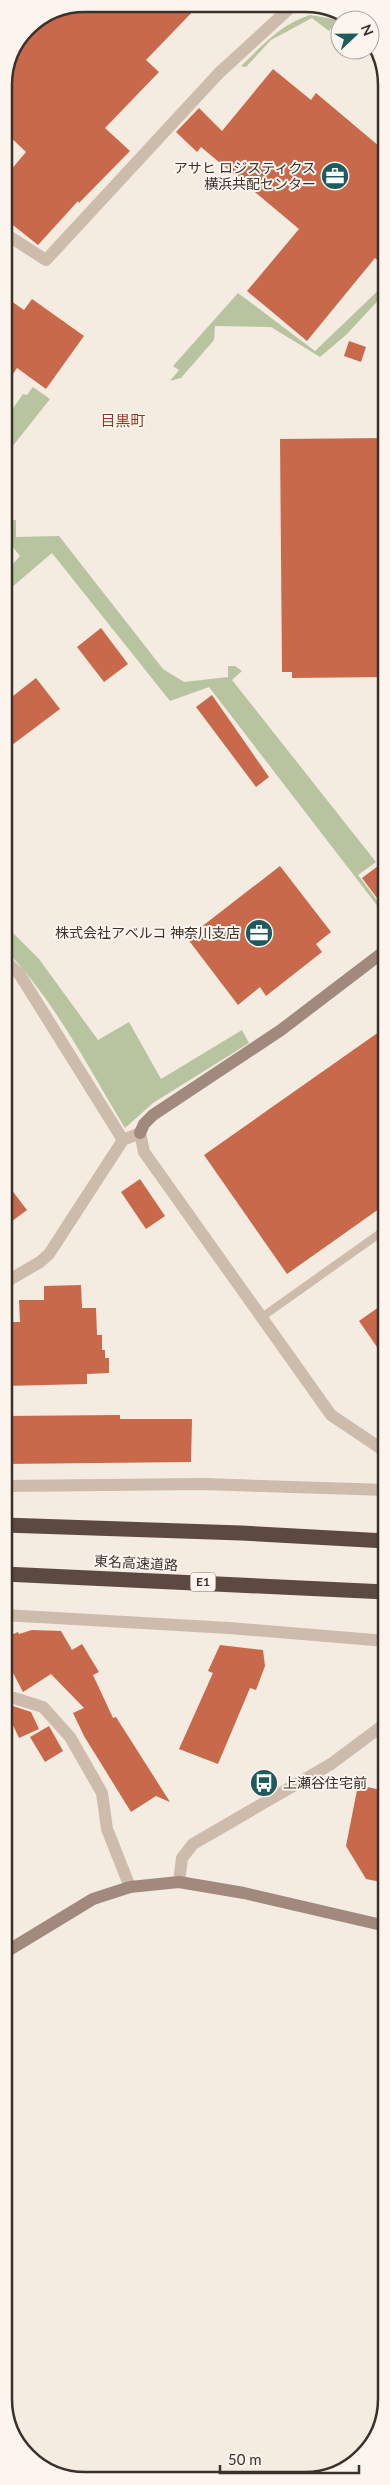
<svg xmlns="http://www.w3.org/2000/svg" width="390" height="2485" font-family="Lato,'Noto Sans JP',sans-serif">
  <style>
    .green { fill: #b8c4a0 }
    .building { fill: #c8694b }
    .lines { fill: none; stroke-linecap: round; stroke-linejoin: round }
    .lane { stroke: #cdbbac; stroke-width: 8 }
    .street { stroke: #cdbbac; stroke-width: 12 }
    .secondary { stroke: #a18a7d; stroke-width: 12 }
    .highway { stroke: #5c4a42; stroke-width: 15 }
    .labels { text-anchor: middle; stroke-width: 4; stroke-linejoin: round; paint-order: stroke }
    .shield { fill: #fbf5ee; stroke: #756b66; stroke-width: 1 }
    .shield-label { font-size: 12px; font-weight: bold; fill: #3b302b }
    .poi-label { font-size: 14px; fill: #3b302b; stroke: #fbf5ee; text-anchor: end }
    .street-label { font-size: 14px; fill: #3b302b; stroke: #fbf5ee }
    .neighbourhood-label { font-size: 15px; fill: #8c3b22; stroke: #fbf5ee }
    .rim { fill: none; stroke: #3b302b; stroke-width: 2.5 }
  </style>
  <rect width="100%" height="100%" fill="#f4ebe1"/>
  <path class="green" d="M310,15L340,20V26L336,23L329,31L312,18L271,40L246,67L241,66C263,45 281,24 310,15Z
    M386,283V292L346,335L320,357L271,327L215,326L214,340L181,378L170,381L179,370L173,366L238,293L315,351Z
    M33,387L50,399L4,457V421L23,394L27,395Z
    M16,520V537L59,536L163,669L184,682L228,677V666H235L242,671L232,680L376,862L358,875L386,912V917L209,687L170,701L52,553L4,594V574L20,556L4,536V521Z
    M4,924L39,959L98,1040L129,1022L161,1079L242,1030L249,1043L153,1103L125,1128C89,1069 53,997 4,949Z"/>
  <path class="building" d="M86,4L199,5L146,60L159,72L105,128L130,151L79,203L78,201L38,245L4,218V178L26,152L4,131V80L28,28Z
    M273,69L311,100L316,93L386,152V268L375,258L307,341L247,291L299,229L201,147L197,152L176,132L199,108L222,131Z
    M4,296L24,310L32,299L84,336L46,389L17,368L13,374L4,367Z
    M349,341L366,347L361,362L344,356Z
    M386,438V677L292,678V672H282L280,439Z
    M101,628L128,664L104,682L77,647Z
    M36,678L60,709L4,751V703Z
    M212,695L269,777L256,787L196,707Z
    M280,866L331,932L316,944L322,952L266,996L260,987L238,1005L187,938Z
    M378,866L386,877V910L362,878Z
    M386,1027V1204L287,1274L204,1155Z
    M140,1179L165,1216L146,1229L121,1192Z
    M4,1180L27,1210L4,1227Z
    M81,1285L82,1308H96L97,1335H102V1350H105V1358H109V1373L87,1374V1384L4,1386V1322H20L19,1300H44V1286Z
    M386,1302V1360L359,1321Z
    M120,1415V1419H192L191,1462L4,1464V1416Z
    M32,1630L61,1631L72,1650L82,1644L99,1672L93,1675L113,1718L116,1717L170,1802L156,1796L131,1812L84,1736L73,1713L84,1708L51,1674L23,1692L12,1671L4,1674V1638L18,1632L19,1634Z
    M220,1645L263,1650L265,1666L256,1690L250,1688L218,1764L179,1749L213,1673L208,1671Z
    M13,1706L31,1712L39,1729L19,1738L5,1708Z
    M49,1726L63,1751L45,1762L30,1737Z
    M358,1785L386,1791V1883L366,1879L346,1846Z"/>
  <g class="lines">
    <path class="lane" d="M262,1317L386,1229"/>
    <path class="street" d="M4,233L46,260L219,73L292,6
      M4,960L20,975L123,1140
      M4,1283L40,1262L49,1254L123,1140L140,1133L144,1152L331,1415L386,1452
      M4,1486L203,1484L386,1490
      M4,1615L229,1628L386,1641
      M4,1699L14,1698L43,1707L70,1737L102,1793L107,1829L130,1887
      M179,1882L182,1858L193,1844L331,1764L386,1723"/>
    <path class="secondary" d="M140,1133L144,1124L153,1115L281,1030L386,950
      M4,1953L93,1899L130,1887L179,1882L244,1893L386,1926"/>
    <path class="highway" d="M4,1525L241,1533L386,1541
      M4,1574L386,1592"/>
  </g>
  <defs>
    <symbol id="office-disc" viewBox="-11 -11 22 22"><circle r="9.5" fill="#1f5a5e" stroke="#fbf5ee"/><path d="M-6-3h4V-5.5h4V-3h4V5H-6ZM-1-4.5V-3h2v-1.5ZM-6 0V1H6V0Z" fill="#fff"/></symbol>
    <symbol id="bus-disc" viewBox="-11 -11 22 22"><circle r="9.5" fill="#1f5a5e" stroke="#fbf5ee"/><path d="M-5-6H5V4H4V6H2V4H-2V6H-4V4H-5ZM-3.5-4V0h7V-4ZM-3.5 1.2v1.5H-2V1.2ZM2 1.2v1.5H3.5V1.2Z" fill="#fff"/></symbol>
  </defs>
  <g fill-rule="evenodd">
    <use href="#office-disc" x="319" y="160" width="32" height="32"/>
    <use href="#office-disc" x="243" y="917" width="32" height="32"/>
    <use href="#bus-disc" x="248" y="1767" width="32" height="32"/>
  </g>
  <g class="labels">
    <rect class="shield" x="190.5" y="1572.5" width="25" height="19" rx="4"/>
    <g class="shield-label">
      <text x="203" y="1586">E1</text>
    </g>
    <g class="poi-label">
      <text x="316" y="173">アサヒ ロジスティクス<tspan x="316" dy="16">横浜共配センター</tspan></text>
      <text x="240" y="938">株式会社アベルコ 神奈川支店</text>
      <text x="283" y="1788" text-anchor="start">上瀬谷住宅前</text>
    </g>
    <g class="street-label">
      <text transform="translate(136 1563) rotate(3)" y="5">東名高速道路</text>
    </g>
    <g class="neighbourhood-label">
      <text x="123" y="426">目黒町</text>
    </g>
  </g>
  <path d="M0 0H390V2485H0ZM85 12H305A73 73 0 0 1 378 85V2399A73 73 0 0 1 305 2472H85A73 73 0 0 1 12 2399V85A73 73 0 0 1 85 12Z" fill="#fbf5ee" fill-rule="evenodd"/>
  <path class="rim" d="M85 12H305A73 73 0 0 1 378 85V2399A73 73 0 0 1 305 2472H85A73 73 0 0 1 12 2399V85A73 73 0 0 1 85 12Z"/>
  <g transform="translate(355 35) rotate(68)"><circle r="24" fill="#fbf5ee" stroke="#aea6a0"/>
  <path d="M0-4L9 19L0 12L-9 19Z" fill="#1f5a5e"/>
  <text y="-8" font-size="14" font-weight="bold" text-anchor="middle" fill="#3b302b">N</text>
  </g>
  <path d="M220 2465v8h139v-8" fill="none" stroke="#3b302b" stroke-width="2.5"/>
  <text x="228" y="2465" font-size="15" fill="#3b302b" stroke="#fbf5ee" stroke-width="4" paint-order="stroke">50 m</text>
</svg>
